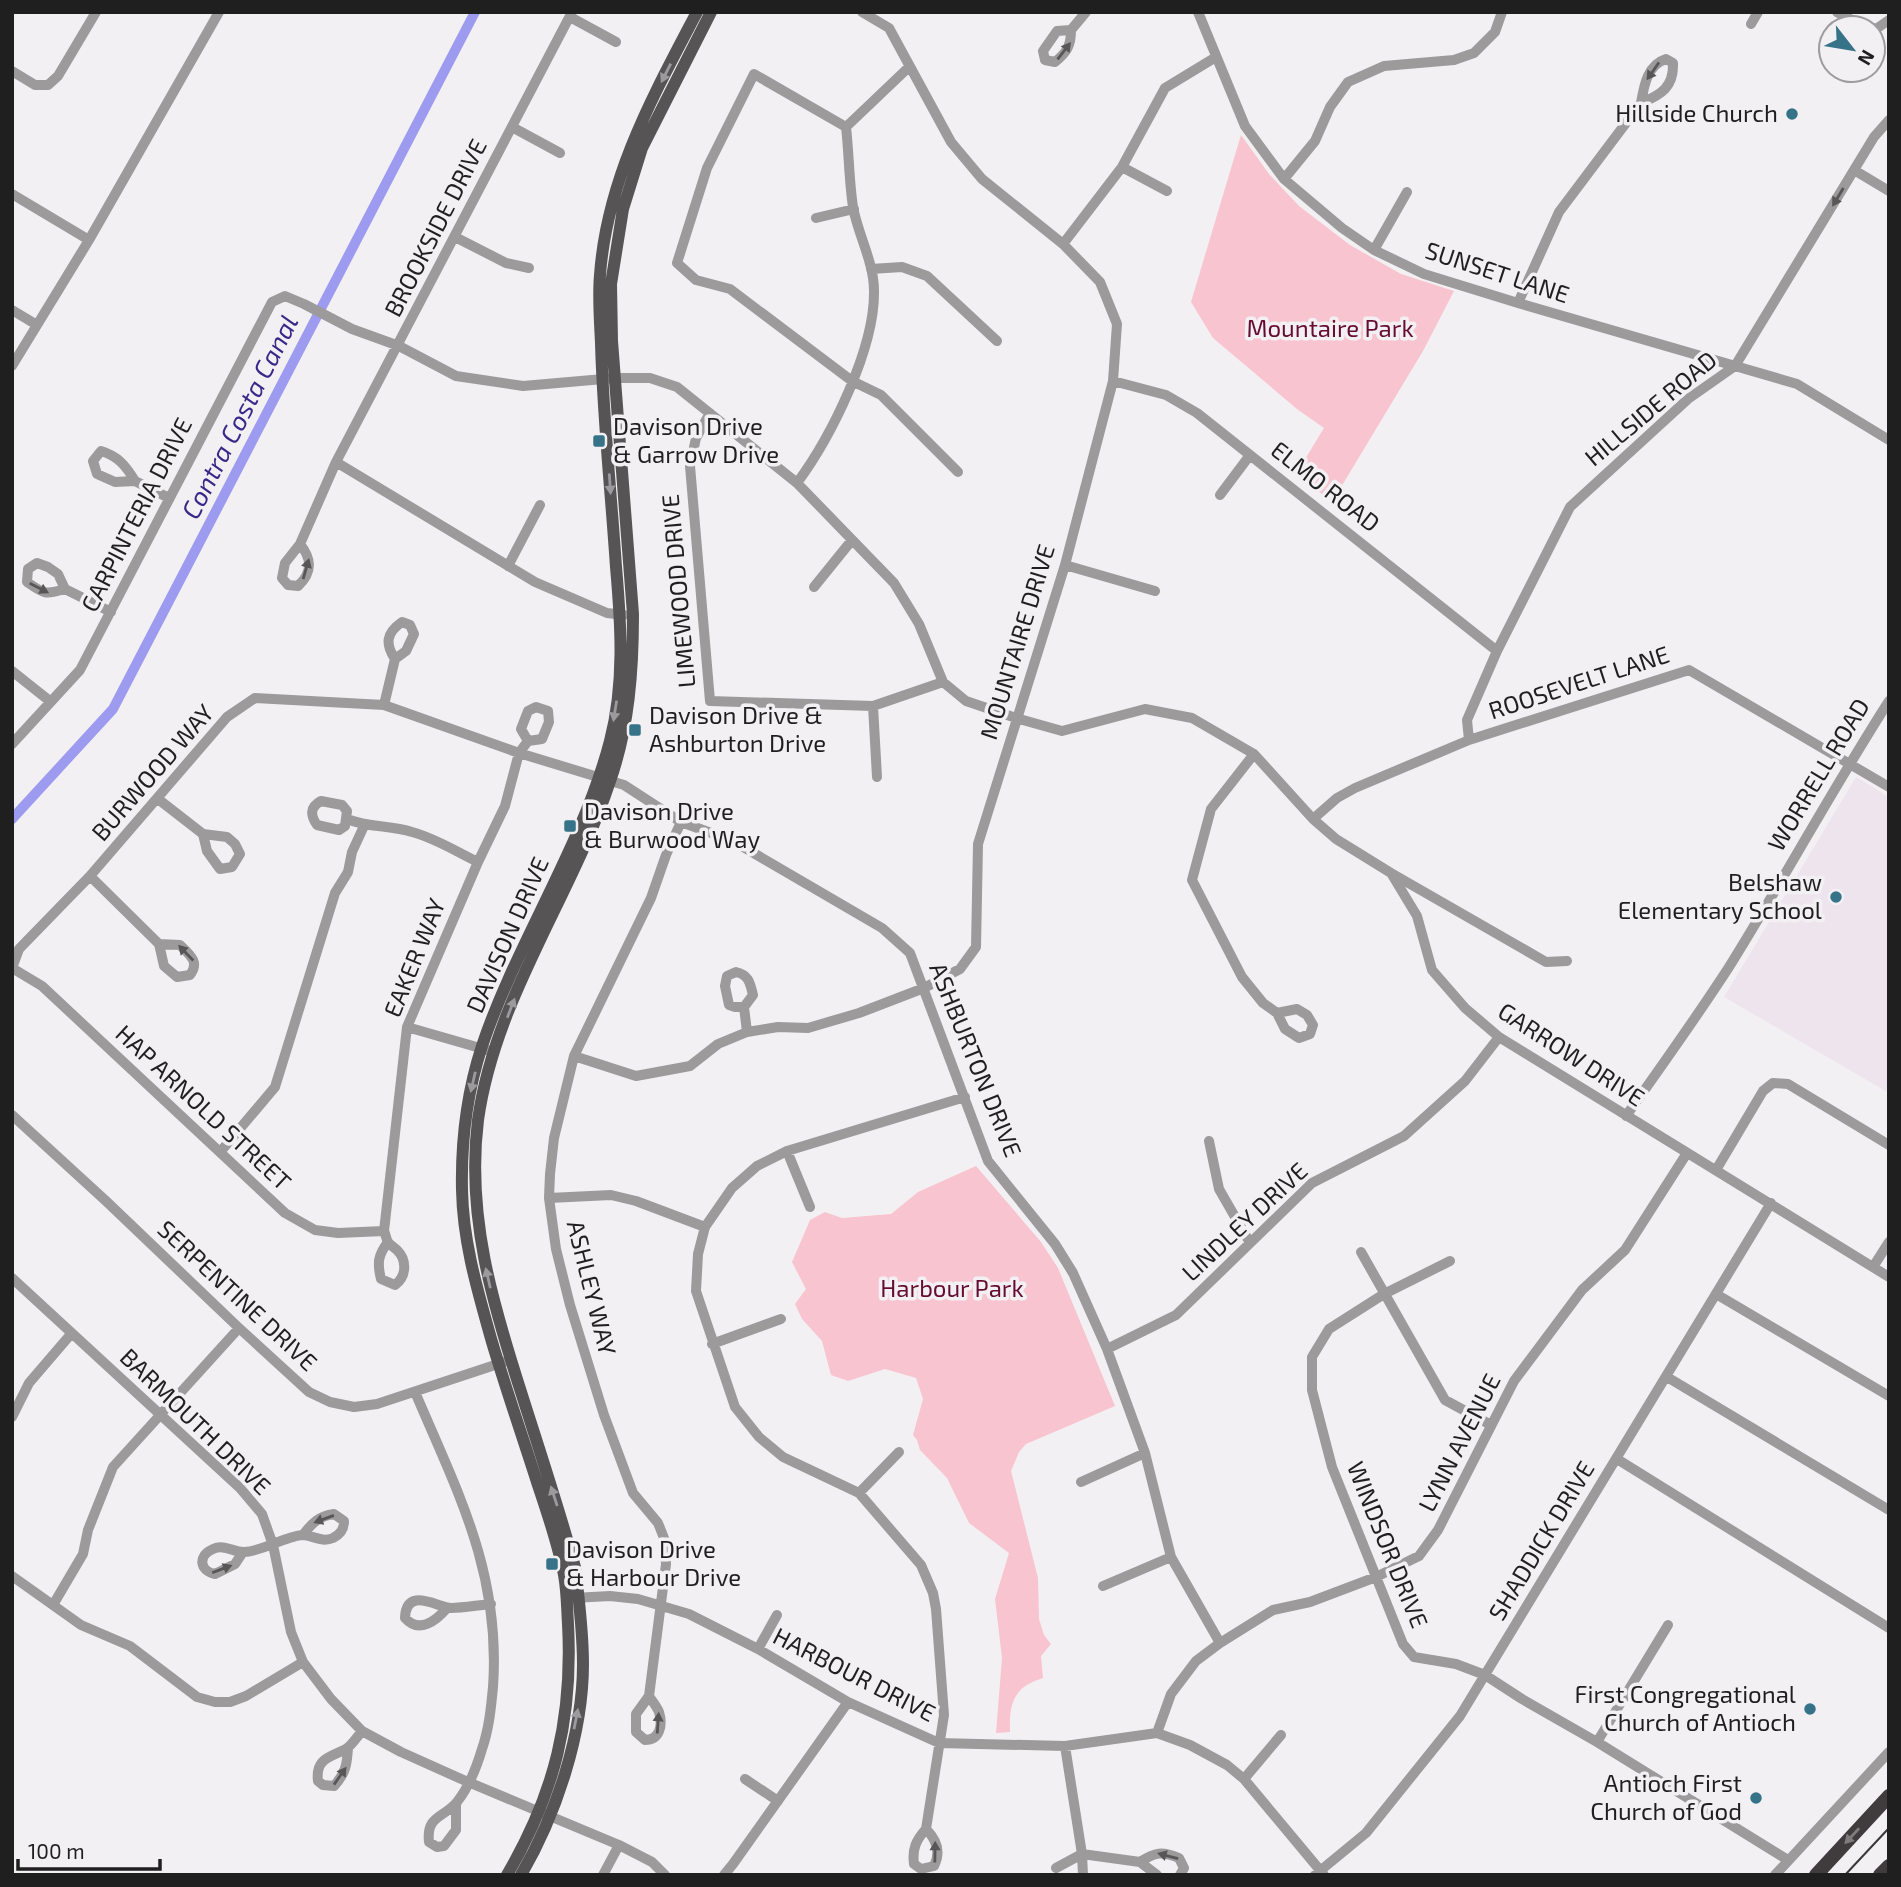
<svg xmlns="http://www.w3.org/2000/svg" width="1901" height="1887" font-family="'Exo 2',sans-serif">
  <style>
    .built { fill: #ede4ee }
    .green { fill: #f8c4cf }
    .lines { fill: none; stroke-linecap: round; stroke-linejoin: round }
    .canal { stroke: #9d9bf0; stroke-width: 10 }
    .minor { stroke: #9c9a9b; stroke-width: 10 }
    .major { stroke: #575456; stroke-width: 12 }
    .highway { stroke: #403c3e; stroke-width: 14 }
    .tram { stroke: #393839; stroke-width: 2 }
    .oneway { fill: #585657 }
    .oneway2 { fill: #9d9a9d }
    .oneway3 { fill: #7f7b7d }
    .poi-dot { fill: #367389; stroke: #f3f0f3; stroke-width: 2.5 }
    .labels { text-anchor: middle; stroke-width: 7; stroke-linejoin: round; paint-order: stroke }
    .poi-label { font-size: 24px; fill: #201f20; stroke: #f3f0f3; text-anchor: end }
    .street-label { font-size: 24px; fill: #201f20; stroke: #f3f0f3 }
    .park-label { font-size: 24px; fill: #650c2f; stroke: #f3f0f3 }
    .water-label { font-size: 26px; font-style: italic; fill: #3a2889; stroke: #f3f0f3 }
  </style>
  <rect width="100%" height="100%" fill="#f3f0f3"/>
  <path class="built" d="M1856,777L1889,797V1093L1724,997Z"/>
  <path class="green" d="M1241,135L1269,174L1299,206L1350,245L1401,274L1454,291L1423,351L1332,502L1296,474L1324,428L1297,409L1213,338L1191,302Z
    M976,1166L1041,1242L1058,1268L1115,1406L1026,1444L1019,1452L1011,1471L1038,1578L1039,1619L1044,1635L1051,1644L1041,1656L1043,1678C1013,1687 1009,1704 1010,1732L996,1733L1002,1658L995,1599L1009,1553L969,1523L947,1478L920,1450L917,1440L913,1435L923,1399L916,1378L885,1369L848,1381L831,1375L822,1341L802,1319L795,1304L806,1289L792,1262L810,1220L825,1212L842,1218L891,1214L918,1192Z"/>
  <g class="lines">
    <path class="canal" d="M12,819L113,709L475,12"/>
    <path class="minor" d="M1198,12L1245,126L1284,179L1342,228L1374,250L1424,274L1518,303L1797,384L1889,440
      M1837,12L1859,24L1872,28
      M570,17L616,42
      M1751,24L1758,12
      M1873,28L1876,29L1889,20
      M1071,30L1057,31L1043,51L1045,60L1055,62C1067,52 1071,46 1071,30L1086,12
      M12,71L35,85H48L58,76L96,12
      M512,127L560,153
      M846,127L754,74L707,168L677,263L696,280L730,289L852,381L881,395L958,472
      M1122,167L1167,191
      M1854,170L1889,191
      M1284,179L1315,141L1330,107L1348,82L1384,66L1454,60L1474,53L1495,32L1502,12
      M12,194L89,240
      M816,218L854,209
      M455,237L506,263L529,268
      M1063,244L1122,167L1165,88L1216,57
      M1374,250L1407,192
      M871,269L902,267L927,276L997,341
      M1518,303L1559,212L1641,103C1644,86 1647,65 1666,59L1673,63C1674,87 1661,95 1641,103
      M12,310L37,325
      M12,366L89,240L219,12
      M1113,381L1166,395L1197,413L1497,651
      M710,413L696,438L690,466L710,701L873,706L943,682
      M336,462L535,582L607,613L624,615
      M135,481C126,466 118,456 101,451L93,461L97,474L115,482L135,481L169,498
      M797,483C831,437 875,349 874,291C874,262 858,235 853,207C849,181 849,153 846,127L909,67
      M1220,495L1250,455
      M300,544C312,559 313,572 298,586L288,585L282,578L285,563L300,544L336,462L572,12
      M1065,565L1155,591
      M508,566L540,505
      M814,587L852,540
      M65,589C45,595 44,594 27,582L28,569L37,563L48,567L58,574L65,589L111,612
      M12,671L51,702
      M384,705L395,659L406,651L414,634L410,625L402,622C386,633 385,644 395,659
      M873,706L877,777
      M1469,740L1467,720L1497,651L1570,507L1688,399L1735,366L1874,137L1889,120
      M12,744L80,670L272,302L285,296L304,304L352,329L399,346L456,376L523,386L615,378H650L677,387L797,483L894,583L919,624L943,682L966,701L1016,718L1062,731L1145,709L1192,718L1254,754L1313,819L1336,839L1391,873L1417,916L1432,970L1465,1008L1499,1037L1889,1277
      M1254,754L1211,809L1192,880L1242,977L1263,1003L1277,1013L1285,1029L1299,1038L1310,1034L1313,1025L1307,1015L1297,1009L1277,1013
      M158,799L203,834L227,837L235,844L240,854L232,867L220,869L207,851L203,834
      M321,801L342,805L347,811L345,826L339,830L317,825C310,815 310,807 321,801Z
      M347,819C369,828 390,825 412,832C435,838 457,852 478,862
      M1313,819L1337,798L1355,788L1469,740L1689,670L1889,787
      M1391,873L1546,962L1567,961
      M90,876L159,944L164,966L177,977L190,975C200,962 190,955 180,945L159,944
      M12,968L19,949L90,876L227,717L255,698L384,705L519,753L624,785L681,822L733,841L882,928L910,953L988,1161L1055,1244L1073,1273L1107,1349L1145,1453L1171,1557L1220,1643
      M12,968L42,986L285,1213L315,1230L338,1233L384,1231
      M744,1007H735L729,1005L725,986L727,976L736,972C749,975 750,983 753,995L744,1007L747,1032
      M407,1027L494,1052
      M574,1056L636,1076L690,1066L718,1044L747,1032L778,1027L808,1028L859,1013L924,988L960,969L976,947L978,844L1065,565L1113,381L1117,324L1100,282L1063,244L982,179L951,142L889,28L862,12
      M12,1115L106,1201L239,1328L309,1392L330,1402L354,1407L377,1404L504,1362
      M1626,1116C1661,1067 1696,1018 1729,967C1784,879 1833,788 1889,701
      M1209,1141L1219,1189L1250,1243
      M221,1151L275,1087L335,893L348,872L352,852L364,826
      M787,1151L810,1207
      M1716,1170L1763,1091L1773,1083L1788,1084L1889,1145
      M549,1198L611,1195L636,1201L705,1227
      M388,1242C378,1255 377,1263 381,1279L395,1285C407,1276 407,1260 397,1250C394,1247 390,1245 388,1242C386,1239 386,1235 384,1231L407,1027L478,862L505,806L519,753L528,741L542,739L549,722L548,711L536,707L528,711L521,729L528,741
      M1361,1252L1445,1400L1491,1425
      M1450,1261L1384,1294L1329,1329L1312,1357V1390L1332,1467L1403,1644L1414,1657L1456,1664L1485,1675L1522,1699L1597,1742L1788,1860
      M1873,1267L1889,1242
      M12,1278L240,1488L262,1514L273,1545L291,1632L303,1662L331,1699L362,1731L401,1752L468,1782L619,1845L652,1862L665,1875
      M1716,1294L1889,1396
      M712,1344L781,1319
      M1107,1349L1176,1315L1312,1183L1404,1136L1465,1081L1499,1037
      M1667,1377L1889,1510
      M415,1392C458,1493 501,1573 493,1687C491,1708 489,1729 482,1749C477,1766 468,1788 457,1802C444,1818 426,1815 429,1842L437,1847L444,1846L456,1830V1803
      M12,1417L29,1383L71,1334
      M1617,1459L1889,1628
      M1081,1482L1145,1453
      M859,1493L899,1452
      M243,1552L235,1564L215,1574C200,1571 197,1556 213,1549C224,1544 233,1552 244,1552C264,1551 283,1537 302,1535C313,1535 321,1543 333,1538C341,1534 344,1529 344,1521L334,1514C319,1516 312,1523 303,1535
      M12,1576L81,1625L130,1646L197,1697L215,1702H230L246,1696L303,1662
      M1103,1586L1171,1557
      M573,1598L610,1596L638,1599L689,1614L758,1649L848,1702L939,1743L1065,1746L1157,1733L1190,1745L1227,1765L1244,1779L1324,1875
      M53,1605L83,1554L88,1530L113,1467L239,1328
      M447,1608C436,1621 419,1634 405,1618C406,1586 437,1607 451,1608C464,1608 478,1605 491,1604
      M758,1649L777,1615
      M649,1696C652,1701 657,1707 659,1712C663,1725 660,1740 645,1740L636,1732V1714L649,1696L666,1564L664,1538L658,1523L633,1493L604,1415L570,1305L556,1249L549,1198L550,1174L554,1138L574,1056L651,898L666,855L681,822
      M1157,1733L1171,1694L1196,1661L1220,1643L1273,1610L1310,1602L1376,1577L1419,1556L1438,1530L1514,1381L1582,1290L1625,1250L1687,1153
      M1597,1742L1668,1625
      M1065,1746L1082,1854L1083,1875
      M348,1748C347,1764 346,1773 334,1786L323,1785L318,1781C315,1758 331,1757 346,1749C352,1745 357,1737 362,1731
      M745,1779L778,1801
      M1244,1779L1281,1735
      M926,1829C937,1840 941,1852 934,1866L921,1869L914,1864C912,1849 916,1840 926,1829L944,1715L936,1609L933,1593L921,1565L859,1493L783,1457L759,1437L735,1407L696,1291L698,1254L705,1227L732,1188L757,1166L787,1151L965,1097
      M1140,1862C1155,1852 1162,1851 1179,1858L1184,1868L1180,1875
      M1056,1868L1082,1854L1140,1862L1157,1875
      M603,1875L619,1845
      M724,1875L733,1864L848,1702
      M1315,1875L1366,1833L1460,1716L1771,1203
      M1775,1875L1889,1752"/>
    <path class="major" d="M507,1875C555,1793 573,1718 568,1624C567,1608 567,1591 564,1575C558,1543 547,1512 537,1482C522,1435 506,1389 492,1342C478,1292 463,1243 462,1190C461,1142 467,1092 482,1046C517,942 582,848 610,741C625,684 621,624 616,567C611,492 603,418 601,343C600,321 598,297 600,275C607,178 653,96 697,12
      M521,1875C556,1815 583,1734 583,1664C583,1631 579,1599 575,1567C559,1509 540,1452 522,1395C493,1305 466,1216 478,1120C495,998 572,896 610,781C629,727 633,671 633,614L612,341L611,284L623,209L642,148L711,12"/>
    <path class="highway" d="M1816,1875L1889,1796
      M1880,1875L1889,1866"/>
    <path class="tram" d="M1845,1875L1889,1828"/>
  </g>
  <defs><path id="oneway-solid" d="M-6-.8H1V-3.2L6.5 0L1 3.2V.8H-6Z" transform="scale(1.75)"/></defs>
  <g class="oneway">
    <use href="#oneway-solid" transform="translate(1064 51) rotate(-52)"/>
    <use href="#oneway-solid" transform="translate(1653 71) rotate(125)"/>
    <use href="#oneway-solid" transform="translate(1838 197) rotate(121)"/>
    <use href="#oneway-solid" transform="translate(306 569) rotate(-74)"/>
    <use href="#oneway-solid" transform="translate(39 588) rotate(27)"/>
    <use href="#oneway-solid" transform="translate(186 953) rotate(-134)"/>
    <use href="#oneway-solid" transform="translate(324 1519) rotate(160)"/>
    <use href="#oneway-solid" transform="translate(222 1569) rotate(-21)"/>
    <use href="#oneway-solid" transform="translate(658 1723) rotate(-86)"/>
    <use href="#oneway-solid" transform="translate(340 1776) rotate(-55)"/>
    <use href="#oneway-solid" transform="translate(935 1852) rotate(-89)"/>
    <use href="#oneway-solid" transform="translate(1168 1856) rotate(-165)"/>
  </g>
  <g class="oneway2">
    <use href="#oneway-solid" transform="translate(666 73) rotate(117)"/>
    <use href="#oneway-solid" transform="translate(610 484) rotate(86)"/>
    <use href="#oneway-solid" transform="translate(615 711) rotate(99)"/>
    <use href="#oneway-solid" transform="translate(511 1008) rotate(-69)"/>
    <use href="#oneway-solid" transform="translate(473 1082) rotate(103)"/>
    <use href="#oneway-solid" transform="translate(488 1278) rotate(-103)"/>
    <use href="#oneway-solid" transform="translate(554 1496) rotate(-108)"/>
    <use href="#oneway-solid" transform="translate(576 1719) rotate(-79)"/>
  </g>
  <use class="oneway3" href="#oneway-solid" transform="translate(1852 1836) rotate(133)"/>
  <g class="poi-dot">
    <circle cx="1792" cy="114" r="7"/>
    <rect x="592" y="434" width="14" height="14" rx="3.5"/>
    <rect x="628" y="723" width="14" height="14" rx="3.5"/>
    <rect x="563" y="819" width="14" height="14" rx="3.5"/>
    <circle cx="1836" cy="897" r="7"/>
    <rect x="545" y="1557" width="14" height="14" rx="3.5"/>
    <circle cx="1810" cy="1709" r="7"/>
    <circle cx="1756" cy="1798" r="7"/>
  </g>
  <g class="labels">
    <g class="poi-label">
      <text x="1778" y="122">Hillside Church</text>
      <text x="613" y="435" text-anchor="start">Davison Drive<tspan x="613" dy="28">&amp; Garrow Drive</tspan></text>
      <text x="649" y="724" text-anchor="start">Davison Drive &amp;<tspan x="649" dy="28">Ashburton Drive</tspan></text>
      <text x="584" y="820" text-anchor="start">Davison Drive<tspan x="584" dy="28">&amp; Burwood Way</tspan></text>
      <text x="1822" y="891">Belshaw<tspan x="1822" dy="28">Elementary School</tspan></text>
      <text x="566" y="1558" text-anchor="start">Davison Drive<tspan x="566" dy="28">&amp; Harbour Drive</tspan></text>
      <text x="1796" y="1703">First Congregational<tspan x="1796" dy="28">Church of Antioch</tspan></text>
      <text x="1742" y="1792">Antioch First<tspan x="1742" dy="28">Church of God</tspan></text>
    </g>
    <g class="street-label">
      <text transform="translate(436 228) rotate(-63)" y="8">BROOKSIDE DRIVE</text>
      <text transform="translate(1497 273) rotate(18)" y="8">SUNSET LANE</text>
      <text transform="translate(1651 409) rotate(-40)" y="8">HILLSIDE ROAD</text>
      <text transform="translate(1325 487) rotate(38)" y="8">ELMO ROAD</text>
      <text transform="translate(137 515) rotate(-63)" y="8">CARPINTERIA DRIVE</text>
      <text transform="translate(679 591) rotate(-95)" y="8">LIMEWOOD DRIVE</text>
      <text transform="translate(1018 642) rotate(-73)" y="8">MOUNTAIRE DRIVE</text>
      <text transform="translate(1579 683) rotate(-18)" y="8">ROOSEVELT LANE</text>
      <text transform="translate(153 773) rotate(-49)" y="8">BURWOOD WAY</text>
      <text transform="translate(1819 775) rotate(-59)" y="8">WORRELL ROAD</text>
      <text transform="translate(508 935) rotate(-66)" y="8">DAVISON DRIVE</text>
      <text transform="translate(415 958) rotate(-68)" y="8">EAKER WAY</text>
      <text transform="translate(1571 1055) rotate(33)" y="8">GARROW DRIVE</text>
      <text transform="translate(975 1060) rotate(68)" y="8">ASHBURTON DRIVE</text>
      <text transform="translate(203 1108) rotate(43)" y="8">HAP ARNOLD STREET</text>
      <text transform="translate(1245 1222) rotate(-43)" y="8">LINDLEY DRIVE</text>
      <text transform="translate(591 1288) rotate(76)" y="8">ASHLEY WAY</text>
      <text transform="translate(237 1296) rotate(43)" y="8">SERPENTINE DRIVE</text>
      <text transform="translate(195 1422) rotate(44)" y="8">BARMOUTH DRIVE</text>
      <text transform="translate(1460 1443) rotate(-63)" y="8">LYNN AVENUE</text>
      <text transform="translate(1542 1541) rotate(-59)" y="8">SHADDICK DRIVE</text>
      <text transform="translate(1387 1545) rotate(68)" y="8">WINDSOR DRIVE</text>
      <text transform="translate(854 1675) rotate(27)" y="8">HARBOUR DRIVE</text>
    </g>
    <g class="park-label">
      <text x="1330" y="337">Mountaire Park</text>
      <text x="952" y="1297">Harbour Park</text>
    </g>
    <g class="water-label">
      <text transform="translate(240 417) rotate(-63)" y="9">Contra Costa Canal</text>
    </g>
  </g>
  <rect width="1901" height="1887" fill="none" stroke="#201f20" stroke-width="28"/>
  <g transform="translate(1852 49) rotate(121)"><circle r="33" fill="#f3f0f3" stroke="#9f9c9f" stroke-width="2"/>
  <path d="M0-5L12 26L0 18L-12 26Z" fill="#367389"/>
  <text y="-10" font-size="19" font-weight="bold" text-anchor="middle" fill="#201f20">N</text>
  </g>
  <path d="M18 1859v10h142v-10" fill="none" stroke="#201f20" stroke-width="3.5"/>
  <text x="28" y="1859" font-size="21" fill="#201f20" stroke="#f3f0f3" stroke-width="5" paint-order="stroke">100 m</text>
</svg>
